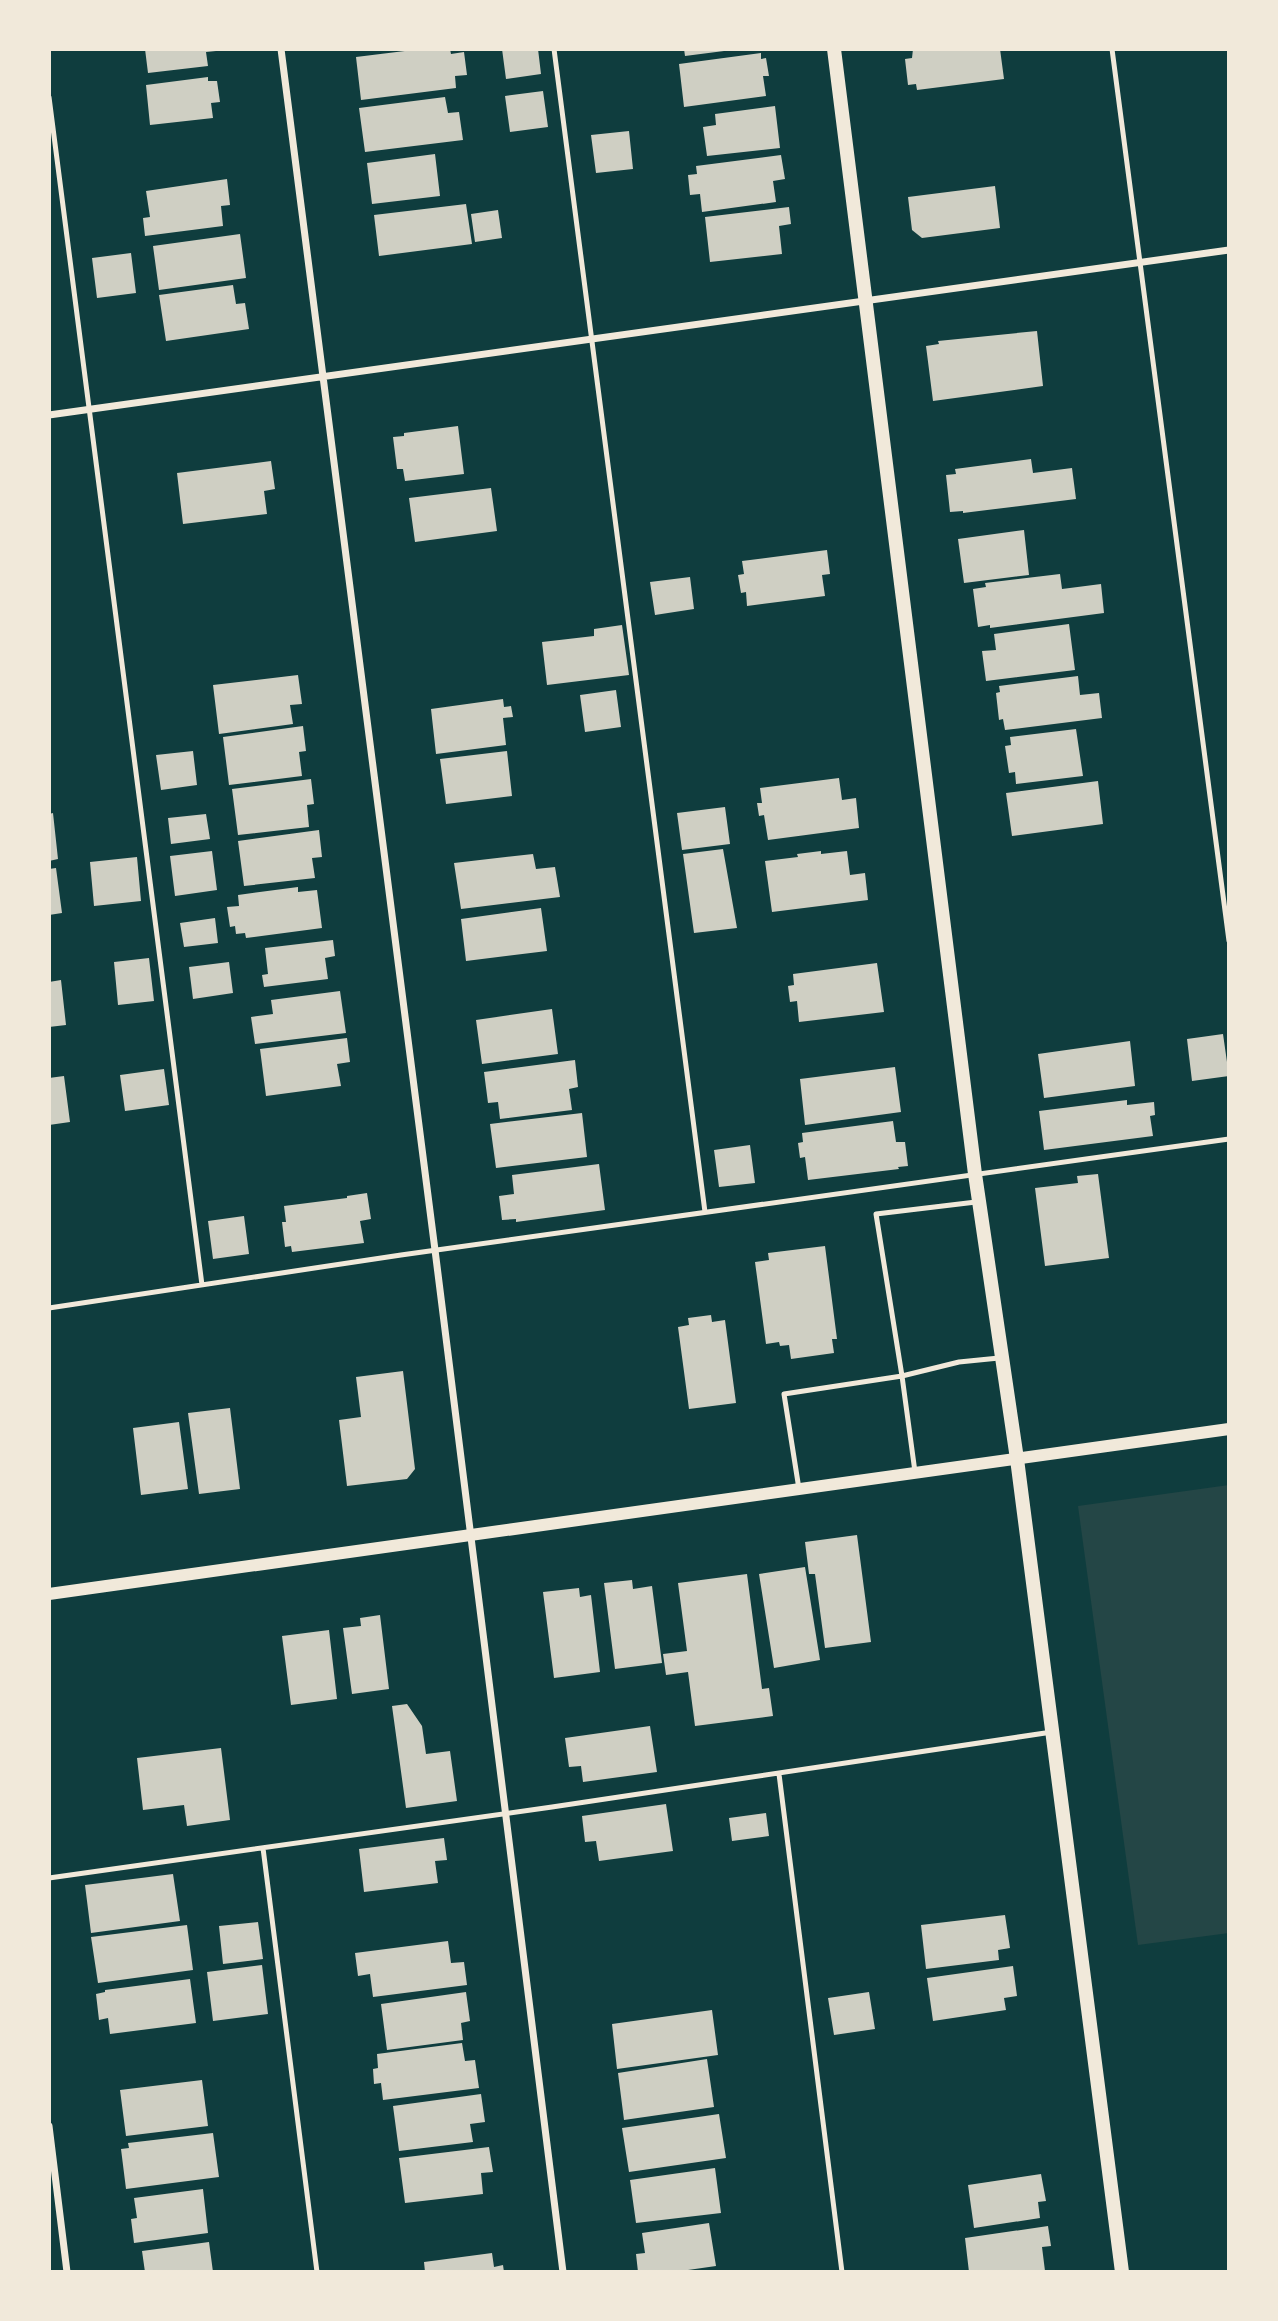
<svg xmlns="http://www.w3.org/2000/svg" width="1278" height="2321" font-family="Inter,sans-serif">
  <style>
    .green { fill: #244646 }
    .building { fill: #cfcfc3 }
    .lines { fill: none; stroke-linecap: round; stroke-linejoin: round }
    .service { stroke: #f1e9da; stroke-width: 5 }
    .minor { stroke: #f1e9da; stroke-width: 7 }
    .tertiary { stroke: #f1e9da; stroke-width: 12 }
    .secondary { stroke: #f1e9da; stroke-width: 14 }
  </style>
  <rect width="100%" height="100%" fill="#0f3d3e"/>
  <path class="green" d="M1229,1485V1933L1138,1945L1078,1506Z"/>
  <path class="building" d="M145,49H216V51L206,52L208,66L148,73Z
    M421,49H450L451,54L464,52L467,75L455,76L456,88L361,100L356,57Z
    M502,49H538L541,74L506,79Z
    M684,49H723L724,51L685,56Z
    M913,49H1000L1004,79L917,90L916,84L908,85L905,59L912,58Z
    M761,53V59L766,58L769,76H763L766,96L684,107L679,64Z
    M208,77V81H217L220,102L211,103L213,118L150,125L146,85Z
    M543,91L548,127L510,132L505,96Z
    M445,97L448,113L459,112L463,140L365,152L359,108Z
    M775,106L780,148L707,156L703,127L716,125L715,114Z
    M629,131L633,169L596,173L591,135Z
    M435,154L440,196L372,204L367,163Z
    M781,155L785,179L773,181L776,202L702,212L700,194L690,195L688,175L697,174L696,166Z
    M227,179L230,205L221,206L223,226L145,236L143,218L150,217L146,191Z
    M995,186L1000,228L922,238L912,230L908,197Z
    M466,204L472,244L379,256L374,215Z
    M789,207L791,224L779,226L782,254L710,262L705,217Z
    M498,210L502,238L475,242L471,214Z
    M240,234L246,278L159,290L153,246Z
    M131,253L136,293L97,298L92,258Z
    M233,285L236,304L245,303L249,329L166,341L159,295Z
    M1037,331L1043,386L933,401L926,346L939,344L938,341Z
    M458,426L464,474L405,481L403,469H397L393,437L404,436V433Z
    M1031,459L1033,473L1072,468L1076,499L963,513V511L950,512L946,475L956,474L955,469Z
    M271,461L275,489L264,491L267,514L183,524L177,473Z
    M491,488L497,531L415,542L409,498Z
    M1024,530L1029,575L964,583L958,539Z
    M827,550L830,574L822,575L825,596L747,606L746,592L741,593L738,575L744,574L742,561Z
    M1060,574L1062,589L1101,584L1104,613L990,628V625L978,627L973,589L986,587L985,583Z
    M690,577L694,609L655,615L650,582Z
    M1069,624L1075,670L986,681L982,651L996,650L994,634Z
    M622,625L629,675L547,685L542,642L594,636V629Z
    M298,675L302,704L290,705L293,724L219,734L213,685Z
    M1078,676L1080,695L1099,693L1102,718L1005,730L1003,719L999,720L996,693L1000,692L999,686Z
    M616,690L621,727L585,732L580,695Z
    M503,699L504,707L511,706L513,717L503,718L506,745L436,754L431,709Z
    M303,726L306,751L299,752L302,776L229,785L223,737Z
    M1076,729L1083,776L1016,784L1015,772L1009,773L1005,746L1011,745L1010,737Z
    M193,751L197,785L161,790L156,755Z
    M507,751L512,796L446,804L440,759Z
    M839,778L842,800L856,798L859,828L768,840L764,815L759,816L757,803H762L760,788Z
    M311,779L314,804L307,805L309,827L238,835L232,789Z
    M1098,781L1103,824L1012,836L1006,793Z
    M725,807L730,844L682,850L677,813Z
    M53,813L58,859L49,861V814Z
    M206,814L210,839L171,844L168,818Z
    M319,830L322,857L312,858L315,878L244,886L238,841Z
    M723,849L737,928L694,933L683,854Z
    M212,851L217,890L175,896L170,856Z
    M821,851V854L847,851L850,875L865,873L868,900L772,912L765,861L798,857L797,854Z
    M533,854L536,869L555,867L560,897L461,909L454,863Z
    M137,857L141,901L94,906L90,862Z
    M56,868L62,913L49,915V869Z
    M298,887V892L317,890L322,928L246,938L245,933L236,934L235,926L230,927L227,907L239,906L238,895Z
    M541,908L547,951L466,961L461,919Z
    M215,918L218,943L184,947L180,923Z
    M333,940L335,956L325,958L328,979L264,987L262,975L268,974L265,948Z
    M149,958L154,1001L118,1005L114,962Z
    M229,962L233,993L193,999L189,967Z
    M877,963L884,1012L799,1022L797,1001L790,1002L788,986L794,985L793,974Z
    M61,980L66,1025L49,1027V982Z
    M340,991L346,1033L255,1044L251,1017L273,1014L271,1000Z
    M552,1009L558,1054L482,1064L476,1020Z
    M1223,1034L1229,1076L1192,1081L1187,1039Z
    M347,1038L350,1062L337,1064L341,1086L266,1096L260,1049Z
    M1130,1041L1135,1086L1044,1098L1038,1054Z
    M575,1060L578,1087L569,1089L572,1110L500,1119L498,1102L488,1103L484,1072Z
    M895,1067L901,1112L805,1125L800,1079Z
    M164,1069L169,1105L125,1111L120,1075Z
    M64,1076L70,1122L49,1125V1078Z
    M1127,1100V1105L1154,1102L1155,1115L1150,1116L1153,1136L1044,1150L1039,1111Z
    M582,1113L587,1157L496,1168L490,1124Z
    M893,1121L896,1142H905L908,1166L898,1167L899,1169L808,1180L805,1157L800,1158L798,1143L803,1142L802,1133Z
    M750,1145L755,1183L719,1187L714,1150Z
    M599,1164L605,1210L516,1222V1219L502,1220L499,1196L514,1194L512,1175Z
    M1098,1174L1109,1258L1045,1266L1035,1188L1078,1183L1077,1176Z
    M367,1193L371,1219L360,1221L364,1243L292,1252L291,1246L285,1247L282,1222H286L284,1206L347,1198V1196Z
    M244,1216L249,1254L213,1259L208,1221Z
    M825,1246L837,1339H832L834,1353L791,1359L789,1345L780,1346L779,1342L766,1344L755,1262L769,1260L768,1253Z
    M711,1315L712,1322L725,1320L736,1403L689,1409L678,1327L689,1325L688,1318Z
    M403,1371L415,1469L407,1479L347,1486L339,1420L361,1417L356,1377Z
    M230,1408L240,1489L199,1494L188,1413Z
    M179,1422L188,1489L141,1495L133,1428Z
    M857,1535L871,1642L825,1648L815,1574H809L805,1542Z
    M805,1567L820,1660L774,1668L759,1574Z
    M747,1574L762,1689L769,1688L773,1716L695,1726L688,1672L666,1675L663,1654L687,1651L678,1583Z
    M632,1580L633,1589L652,1586L662,1663L615,1669L604,1583Z
    M579,1588L580,1597L591,1595L600,1672L554,1678L543,1592Z
    M380,1615L389,1689L352,1694L343,1628L361,1626L360,1618Z
    M329,1630L337,1699L291,1705L282,1636Z
    M407,1704L422,1726L426,1754L450,1751L457,1801L406,1808L392,1706Z
    M650,1726L657,1772L583,1782L581,1766L569,1767L565,1738Z
    M221,1748L230,1820L187,1826L184,1805L143,1810L137,1758Z
    M666,1804L673,1851L599,1861L596,1841L585,1842L582,1816Z
    M766,1813L769,1836L732,1841L729,1818Z
    M444,1838L447,1860L435,1861L438,1883L364,1892L359,1849Z
    M173,1874L180,1921L91,1933L85,1885Z
    M1005,1915L1010,1948L998,1950L999,1960L926,1969L921,1925Z
    M258,1922L263,1959L223,1964L219,1926Z
    M187,1925L193,1970L98,1983L91,1937Z
    M448,1941L451,1963L464,1962L467,1985L373,1997L370,1974L358,1976L355,1953Z
    M262,1965L268,2014L213,2021L207,1972Z
    M1013,1966L1017,1996L1004,1998L1006,2010L933,2021L927,1978Z
    M190,1979L196,2023L110,2034L108,2018L99,2020L96,1994L105,1992V1990Z
    M466,1992L470,2021L461,2023L463,2040L387,2050L381,2004Z
    M869,1992L875,2029L834,2035L828,1998Z
    M712,2010L718,2055L617,2069L612,2024Z
    M462,2043L465,2061L475,2060L479,2088L383,2100L381,2083L374,2084L373,2069L378,2068L377,2054Z
    M707,2059L714,2107L624,2120L618,2073Z
    M202,2080L208,2126L126,2136L120,2090Z
    M481,2094L485,2122L470,2124L473,2142L399,2151L393,2106Z
    M719,2114L726,2158L629,2172L622,2128Z
    M213,2133L219,2177L126,2189L121,2149L129,2148L128,2143Z
    M489,2147L493,2172L481,2173L483,2194L405,2203L399,2158Z
    M715,2168L721,2213L636,2223L630,2180Z
    M1041,2174L1046,2201L1038,2202L1040,2218L974,2228L968,2185Z
    M203,2189L208,2233L134,2243L131,2219L137,2218L134,2198Z
    M709,2223L716,2266L674,2272H638L636,2254L645,2253L642,2233Z
    M1048,2226L1051,2246L1042,2247L1045,2271L969,2272L965,2238Z
    M209,2242L213,2272H145L142,2251Z
    M492,2253L494,2267L503,2265L504,2272H425L424,2262Z"/>
  <g class="lines">
    <path class="service" d="M554,49L705,1212
      M1112,49L1229,941
      M49,97L202,1285
      M976,1202L876,1214L902,1376L959,1362L999,1358
      M49,1308L401,1255L1229,1139
      M799,1489L784,1394L902,1376L915,1472
      M779,1774L842,2272
      M263,1848L317,2272
      M49,1878L552,1807L1052,1732"/>
    <path class="minor" d="M281,49L435,1250L563,2272
      M49,415L1229,250
      M49,2126L67,2272"/>
    <path class="tertiary" d="M49,1594L1229,1429"/>
    <path class="secondary" d="M834,49L975,1174L1017,1459L1122,2272"/>
  </g>
  <rect width="1278" height="2321" fill="none" stroke="#f1e9da" stroke-width="102"/>
</svg>
